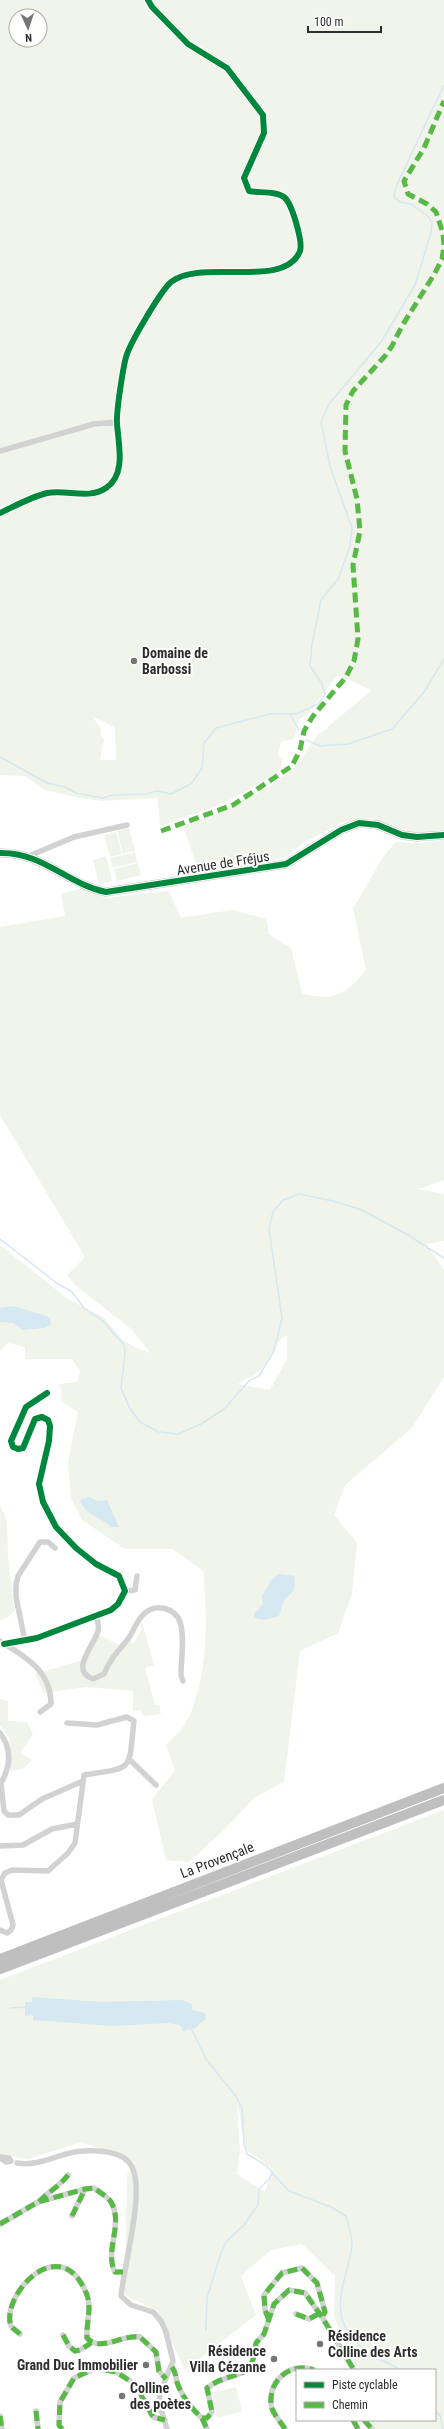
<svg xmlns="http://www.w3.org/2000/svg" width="444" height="2429" font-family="'Roboto Condensed',sans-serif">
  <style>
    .green { fill: #f0f4ea; fill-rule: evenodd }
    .water { fill: #d6e8f1 }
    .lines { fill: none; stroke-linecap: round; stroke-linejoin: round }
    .stream { stroke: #d6e8f1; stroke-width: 1.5 }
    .minor { stroke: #d2d2d2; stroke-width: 5.5 }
    .primary { stroke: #c5c5c5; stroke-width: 9 }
    .motorway { stroke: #bfbfbf; stroke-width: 10 }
    .quiet { stroke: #58b947; stroke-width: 5; stroke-dasharray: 10 5; stroke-linecap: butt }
    .cycleway-casing { stroke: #fff; stroke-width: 8 }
    .cycleway { stroke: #00873e; stroke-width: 6 }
    .poi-dot { fill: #767676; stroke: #fff; stroke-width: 1.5 }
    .labels { text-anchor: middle; stroke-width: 4; stroke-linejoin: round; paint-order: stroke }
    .poi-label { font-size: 14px; font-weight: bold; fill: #2d2d2d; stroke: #fff; text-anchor: start }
    .street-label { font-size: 14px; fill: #2d2d2d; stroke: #fff }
  </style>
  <rect width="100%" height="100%" fill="#fff"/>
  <path class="green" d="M0,0H444V830L414,833L370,818L343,822L304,842L285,857L272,861H256L198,870L183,825L217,814L268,787L293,770L317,736L372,690L337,675L309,713C295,720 298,726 294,739L281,742L278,755L282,760L281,770C257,785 232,801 205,810C186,817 179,817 160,828L158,798L102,801L75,797L45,790L25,776L0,775ZM16,16H40V40H16ZM92,716L115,728L116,760H100L104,739L100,735L101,729Z
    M129,828L135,851L123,854L117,831Z
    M116,832L122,854L110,857L104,835Z
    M444,840V1180L418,1189L444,1194V1241L426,1244L444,1270V1377L412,1428L345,1485L334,1515L357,1543L352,1594L338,1633L300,1651L284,1782L255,1797L224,1830L189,1862L166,1860L152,1799L175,1771L166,1745C171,1740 177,1735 181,1730C209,1691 208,1616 203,1571L173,1549H125L82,1520L71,1498L68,1463L78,1412L62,1402L60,1384L77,1382L80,1371L72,1359H25V1347L8,1343L0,1351V1245L68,1299L103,1317L122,1339L136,1348L151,1353L130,1328L75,1285L67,1275L85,1257L0,1115V927L65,916L61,894L82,888L106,898L169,891L181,918L232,910L266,919L269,934L291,948L302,993C331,1003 350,993 366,969L353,908C368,886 378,860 396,842L419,843ZM287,1335V1359L270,1390L238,1384C248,1377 260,1373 267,1363C274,1353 275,1341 287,1335Z
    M135,852L137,862L113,868L110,858Z
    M106,856L112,881L99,884L93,860Z
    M138,863L141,875L117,881L114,869Z
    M0,1504L7,1522L8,1555L14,1611L8,1617L0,1620Z
    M142,1622L154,1665L145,1668L155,1705H159L161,1714L144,1716L140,1710L133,1711V1691L86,1687L44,1693L35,1674L86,1659L99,1635L124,1647L130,1641L133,1644L142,1629L140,1626Z
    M0,1699L8,1701V1721L27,1722L33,1734L20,1753L32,1760L23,1769L10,1771V1739L0,1725Z
    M444,1810V2429H376L367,2420H435V2370H358L334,2317L335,2276L302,2244L271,2250L241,2276L256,2315L185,2370L156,2310L125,2295L127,2175L135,2163L127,2158L81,2142L28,2159L0,2155V1980ZM237,2101L246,2150L272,2168L265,2192L237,2174L240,2150Z
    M236,2387L242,2411L217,2418L211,2393Z"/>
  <path class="water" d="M14,1306L46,1316L50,1319L51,1325L44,1328L23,1330L13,1323L0,1322V1308Z
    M89,1497L98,1501L107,1500L119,1527H111C103,1518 84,1515 80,1500Z
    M279,1574L295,1576L294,1590L284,1601L279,1616L264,1620L255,1618L254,1614L263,1604L262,1595L268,1587L270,1581Z
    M32,1997L103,2002L182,2000L192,2004V2010L205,2013L206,2019L195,2028L183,2031L180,2025L168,2023L112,2026L33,2020V2015L25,2016V2002H32Z"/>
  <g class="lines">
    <path class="stream" d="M291,716L299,730
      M306,740L320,746L348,744L392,729L424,692L444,659
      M0,757L47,783L65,787L76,793L103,798L112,795L145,794L157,791L171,794L191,784L202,768L204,743L216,728L269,714H296L318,704L325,695L322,684L310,666L312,645L321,600L338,579L350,546L352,528L330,466L321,422L329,404L381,342L415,285L431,233L432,223L428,216L411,204L400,202L394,197C397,180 400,179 406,166C418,138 432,112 444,85
      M0,1239L58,1284L71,1291L84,1308L103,1321L124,1345L125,1353L121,1388L129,1407L140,1422L159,1432L178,1434L201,1424L224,1409L249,1381L259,1376L274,1351L282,1318L269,1229L273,1212L283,1200L299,1194L333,1201L362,1210L408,1235L444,1258
      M11,2008L26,2007
      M191,2028L206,2059L235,2095L242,2108L244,2144L247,2154L267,2166L272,2172L270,2178L259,2189L258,2205L244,2225L226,2242L221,2253L207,2298L206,2330
      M272,2173L289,2191L331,2207L346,2216C348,2225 353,2237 352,2246C347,2282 326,2310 356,2342C362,2348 370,2356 378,2359C386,2363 392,2363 399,2370
      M435,2412L440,2415L443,2429"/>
    <path class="minor" d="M0,451L94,424L117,422
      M0,513C15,506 31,497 47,493C67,489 88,500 106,488C127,474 118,443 117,423C116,413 123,368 126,357C130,343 160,292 171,282C200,258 285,290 300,251C303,242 292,203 284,197C276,191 259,193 249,191L244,178L264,133L263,115L227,68L188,44L152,7L148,0
      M29,856L74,837L127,825
      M125,1591L135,1590L137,1576
      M96,1616C98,1621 99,1626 98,1631C94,1646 69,1670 93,1679L104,1674C111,1657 118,1652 128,1639C134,1631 137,1619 145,1613C156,1603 175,1608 180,1622C185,1637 181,1659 181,1675L183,1681
      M0,1641C26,1657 51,1671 51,1704L40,1712
      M25,1641L16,1597V1585L18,1576L40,1542H48L55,1548
      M4,1644L37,1638L111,1610L118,1604L125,1591L119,1576L96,1564L76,1548L56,1527L43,1502L39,1484L49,1441L50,1426L48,1420L42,1417L35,1419L23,1448L18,1449L13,1447L11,1441L26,1407L47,1393
      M0,1733C13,1750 10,1768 0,1785
      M130,1760L156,1785
      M1,1784L4,1811L8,1815H19L42,1799L83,1781
      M0,1846L23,1845L52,1829L77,1824
      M0,1930L7,1933L11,1930L13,1925L1,1880L5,1873L12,1870L48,1871L68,1853L75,1843L84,1775C136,1767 128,1771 134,1721L127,1717L97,1725L67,1723
      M0,2157L9,2158L11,2161L6,2162L0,2158
      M17,2163C41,2167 60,2152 83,2151C98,2150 125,2151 132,2167C145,2191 124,2265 121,2296L131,2305L153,2312L161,2321L166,2332L173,2361L160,2393L159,2402L167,2429
      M39,2201C48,2192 60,2186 68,2175
      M72,2216L85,2189
      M0,2224L38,2202L85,2189L94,2188C99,2192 108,2197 111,2202C124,2224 104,2251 115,2272H123
      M296,2314L309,2319L320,2313
      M269,2320L265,2310L264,2295L282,2273L302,2268L317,2283L325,2312L322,2317
      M20,2334C17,2331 13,2329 11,2326C0,2296 61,2228 87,2295C92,2309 86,2323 87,2338C100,2353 122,2334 140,2337L156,2352L159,2371L166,2379
      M63,2335L69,2346L75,2351L80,2350L91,2343
      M172,2367C177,2374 175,2378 178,2385C183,2398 192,2409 202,2418H207L212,2412L207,2388C232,2368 253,2385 256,2343L264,2334L274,2304L289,2290L305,2293L322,2317L354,2370
      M36,2411L38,2429
      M0,2416L2,2429
      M202,2418L207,2429
      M353,2420L358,2429
      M364,2420L372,2429
      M62,2429L59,2425L60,2402L74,2378L95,2368L116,2372L135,2384L153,2417L165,2420
      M285,2429C281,2422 271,2412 271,2404C269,2379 291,2362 314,2370"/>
    <path class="primary" d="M0,853C43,852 67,884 106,892L286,864L341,830L359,823L378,825L402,835L417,837L444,835"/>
    <path class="motorway" d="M0,1959L444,1788
      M0,1969L444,1800"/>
    <path class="quiet" d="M161,831L233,805L292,766L300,750L304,731L313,716L346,677L354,661L358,639L353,565L360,531L357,499L345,451L346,405L353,391L385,356L392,346L402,326L435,273L442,259L444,246L443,233L436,212L427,204L408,194L404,181L424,148L444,101
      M39,2202C48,2192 60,2186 68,2175
      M72,2216L85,2189
      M0,2224L38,2202L85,2189L94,2188C99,2192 108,2197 111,2202C124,2224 104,2251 115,2272H123
      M296,2314L309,2319L320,2313
      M269,2320L265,2310L264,2295L282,2273L302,2268L317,2283L325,2312L322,2317
      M20,2334C17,2331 13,2329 11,2326C0,2296 61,2228 87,2295C92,2309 86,2323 87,2338C100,2353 122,2334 140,2337L156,2352L159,2371L166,2379
      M63,2335L69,2346L75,2351L80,2350L91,2343
      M172,2367C177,2374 175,2378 178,2385C183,2398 192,2409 202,2418H207L212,2412L207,2388C232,2368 253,2385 256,2343L264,2334L274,2304L289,2290L305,2293L322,2317L354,2370
      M36,2411L38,2429
      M0,2416L2,2429
      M202,2418L207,2429
      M353,2420L358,2429
      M364,2420L372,2429
      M62,2429L59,2425L60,2402L74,2378L95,2368L116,2372L135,2384L153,2417L165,2420
      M285,2429C281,2422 271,2412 271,2404C269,2379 291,2362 314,2370"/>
    <defs>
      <path id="cycleway" d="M0,513C15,506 31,497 47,493C67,489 88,500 106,488C127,474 118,443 117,423C116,413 123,368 126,357C130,343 160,292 171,282C200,258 285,290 300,251C303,242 292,203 284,197C276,191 259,193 249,191L244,178L264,133L263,115L227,68L188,44L152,7L148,0
        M0,853C43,852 67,884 106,892L286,864L341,830L359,823L378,825L402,835L417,837L444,835
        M4,1644L37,1638L111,1610L118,1604L125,1591L119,1576L96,1564L76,1548L56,1527L43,1502L39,1484L49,1441L50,1426L48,1420L42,1417L35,1419L23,1448L18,1449L13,1447L11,1441L26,1407L47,1393"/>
    </defs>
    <use href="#cycleway" class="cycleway-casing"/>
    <use href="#cycleway" class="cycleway"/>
  </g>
  <g class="poi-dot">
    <circle cx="134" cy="661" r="4"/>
    <circle cx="320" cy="2344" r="4"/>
    <circle cx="274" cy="2359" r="4"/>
    <circle cx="146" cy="2365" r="4"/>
    <circle cx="122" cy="2396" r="4"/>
  </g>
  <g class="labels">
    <g class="poi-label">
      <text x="142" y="658">Domaine de<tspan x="142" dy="16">Barbossi</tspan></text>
      <text x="328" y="2341">Résidence<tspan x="328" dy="16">Colline des Arts</tspan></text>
      <text x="266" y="2356" text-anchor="end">Résidence<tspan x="266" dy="16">Villa Cézanne</tspan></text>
      <text x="138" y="2370" text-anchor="end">Grand Duc Immobilier</text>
      <text x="130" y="2393">Colline<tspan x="130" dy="16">des poètes</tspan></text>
    </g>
    <g class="street-label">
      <text transform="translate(223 863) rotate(-9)" y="5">Avenue de Fréjus</text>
      <text transform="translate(217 1860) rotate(-21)" y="5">La Provençale</text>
    </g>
  </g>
  <rect x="296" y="2369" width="140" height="52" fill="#ffffff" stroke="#ababab"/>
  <rect x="304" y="2382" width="20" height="6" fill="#00873e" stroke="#ababab"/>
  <text x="332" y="2389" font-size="12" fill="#2d2d2d">Piste cyclable</text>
  <rect x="304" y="2402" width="20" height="6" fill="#58b947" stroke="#ababab"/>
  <text x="332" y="2409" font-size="12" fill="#2d2d2d">Chemin</text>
  <g transform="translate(28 28) rotate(177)"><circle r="19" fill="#ffffff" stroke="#ababab"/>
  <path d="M0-3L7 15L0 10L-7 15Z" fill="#767676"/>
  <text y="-6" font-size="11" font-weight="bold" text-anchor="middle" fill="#2d2d2d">N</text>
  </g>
  <path d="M308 26v6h73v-6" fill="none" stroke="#2d2d2d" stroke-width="2"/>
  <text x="314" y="26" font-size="12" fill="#2d2d2d" stroke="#ffffff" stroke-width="3" paint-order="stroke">100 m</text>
</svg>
